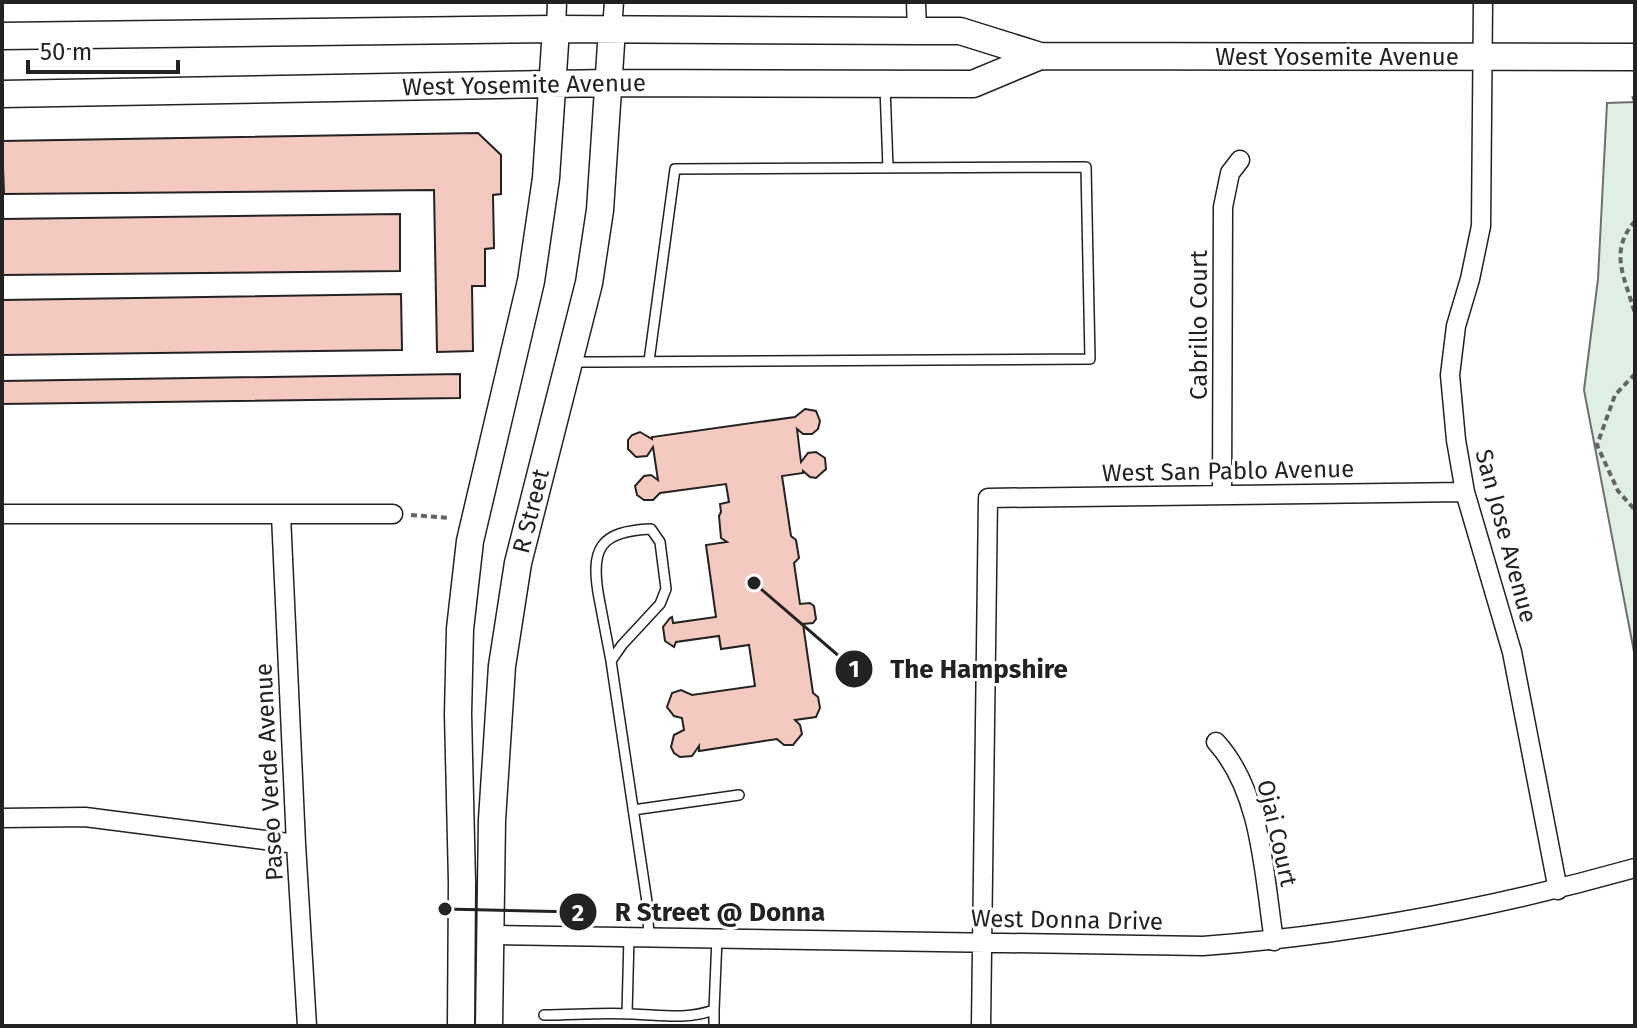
<svg xmlns="http://www.w3.org/2000/svg" width="1637" height="1028" font-family="'Fira Sans',sans-serif">
  <style>
    .green { fill: #e0efe3; stroke: #6f6f6f; stroke-width: 2 }
    .building { fill: #f3c9c0; stroke: #222; stroke-width: 2 }
    .lines { fill: none; stroke-linecap: round; stroke-linejoin: round }
    .lane-casing { stroke: #222; stroke-width: 12 }
    .street-casing { stroke: #222; stroke-width: 21 }
    .secondary-casing { stroke: #222; stroke-width: 29 }
    .path { stroke: #646464; stroke-width: 4; stroke-dasharray: 6 4; stroke-linecap: butt }
    .lane { stroke: #fff; stroke-width: 9 }
    .street { stroke: #fff; stroke-width: 18 }
    .secondary { stroke: #fff; stroke-width: 26 }
    .labels { text-anchor: middle; stroke-width: 6; stroke-linejoin: round; paint-order: stroke }
    .street-label { font-size: 24px; fill: #222; stroke: #fff }
    .leader { fill: none; stroke: #222; stroke-width: 3 }
    .callout-dot { fill: #222; stroke: #fff; stroke-width: 3 }
    .mark-label { font-size: 24px; text-anchor: middle; font-weight: bold; fill: #fff }
    .callout-label { font-size: 26px; text-anchor: middle; font-weight: bold; fill: #222; stroke: #fff; stroke-width: 6; stroke-linejoin: round; paint-order: stroke }
  </style>
  <rect width="100%" height="100%" fill="#fff"/>
  <path class="green" d="M1635,102V657L1584,390L1598,279L1607,103Z"/>
  <path class="building" d="M478,133L501,155V194L493,195L494,248L485,249V286H472L473,351L437,352L434,190L4,194L2,141Z
    M400,214V271L2,275V219Z
    M401,294L402,350L2,355V300Z
    M460,374V398L2,404V381Z
    M805,409L816,411L820,421L818,429L812,434H803L797,429L801,462L808,453L816,452L825,458L826,469L816,478L810,477L803,471V473L782,476L791,536L796,540L799,558L794,563L800,604L810,603L814,606L816,619L813,623L803,624L813,693L818,697L820,708L816,717L795,720L800,725L802,734L793,745H784L777,739L699,751V746L692,756L680,757L674,753L671,747L674,735L684,730L682,718L674,716L667,707L672,693L681,690L692,695L755,686L749,645L721,649L719,636L676,642L674,647L665,641L663,627L670,618L672,617L673,623L716,617L706,545L727,542L721,538L719,516L721,512L720,504L729,502L726,484L660,493L653,500H644L637,495L635,486L644,476L651,475L658,480L653,447L647,456L636,457L628,449V440L632,435L640,432L652,439V437L795,417Z"/>
  <g class="lines">
    <defs>
      <path id="lane" d="M885,87L888,168
        M571,362H600L1090,359L1086,167L675,169L649,361
        M611,661C607,640 603,619 599,598C590,549 599,531 651,529L660,542L666,589L660,604L622,645L611,661L647,902L649,937
        M633,810L739,795
        M627,1014L629,937
        M544,1015C573,1015 603,1012 633,1014C661,1015 687,1020 714,1010L717,938
        M714,1026V1010"/>
      <path id="street" d="M916,2L917,31
        M1483,2L1481,226L1470,279L1456,326L1450,375L1456,440L1465,492L1512,652L1558,890
        M556,29L557,2
        M612,29L614,2
        M1222,495L1223,207L1230,173L1240,160
        M2,514H393
        M281,515L296,844L307,1026
        M1216,742C1262,792 1264,876 1274,941
        M2,818L85,817L296,844
        M491,935L1203,946C1350,935 1493,908 1635,868
        M981,1026L988,498L1465,492"/>
      <path id="secondary" d="M2,36L556,29L917,31H960L1040,56L1635,57
        M2,94L609,83L973,84L1040,56
        M461,1026L462,882L458,714L460,629L470,541L531,281L546,178L556,29
        M489,1026L492,820L502,666L518,563L589,283L600,210L612,29"/>
    </defs>
    <use href="#lane" class="lane-casing"/>
    <use href="#street" class="street-casing"/>
    <use href="#secondary" class="secondary-casing"/>
    <path class="path" d="M1633,96L1635,101
      M1635,221C1608,252 1625,277 1635,314
      M1635,374L1615,395L1597,445L1618,491L1635,510
      M411,515L449,518"/>
    <use href="#lane" class="lane"/>
    <use href="#street" class="street"/>
    <use href="#secondary" class="secondary"/>
  </g>
  <g class="labels">
    <g class="street-label">
      <text x="1337" y="65">West Yosemite Avenue</text>
      <text transform="translate(524 85) rotate(-1)" y="8">West Yosemite Avenue</text>
      <text transform="translate(1199 325) rotate(-90)" y="8">Cabrillo Court</text>
      <text transform="translate(1228 471) rotate(-1)" y="8">West San Pablo Avenue</text>
      <text transform="translate(531 511) rotate(-76)" y="8">R Street</text>
      <text transform="translate(1506 536) rotate(75)" y="8">San Jose Avenue</text>
      <text transform="translate(269 772) rotate(-93)" y="8">Paseo Verde Avenue</text>
      <text transform="translate(1277 833) rotate(77)" y="8">Ojai Court</text>
      <text transform="translate(1067 920) rotate(1)" y="8">West Donna Drive</text>
    </g>
  </g>
  <path class="leader" d="M754 583L854 669M445 909L578 912"/>
  <g class="callout-dot">
    <circle cx="754" cy="583" r="8"/>
    <circle cx="445" cy="909" r="8"/>
    <circle cx="854" cy="669" r="20"/>
    <circle cx="578" cy="912" r="20"/>
  </g>
  <g class="mark-label">
    <text x="854" y="677">1</text>
    <text x="578" y="921">2</text>
  </g>
  <g class="callout-label">
    <text x="979" y="678">The Hampshire</text>
    <text x="720" y="921">R Street @ Donna</text>
  </g>
  <rect width="1637" height="1028" fill="none" stroke="#222222" stroke-width="8"/>
  <path d="M28 60v12h150v-12" fill="none" stroke="#222222" stroke-width="4"/>
  <text x="40" y="60" font-size="24" fill="#222222" stroke="#ffffff" stroke-width="6" paint-order="stroke">50 m</text>
</svg>
